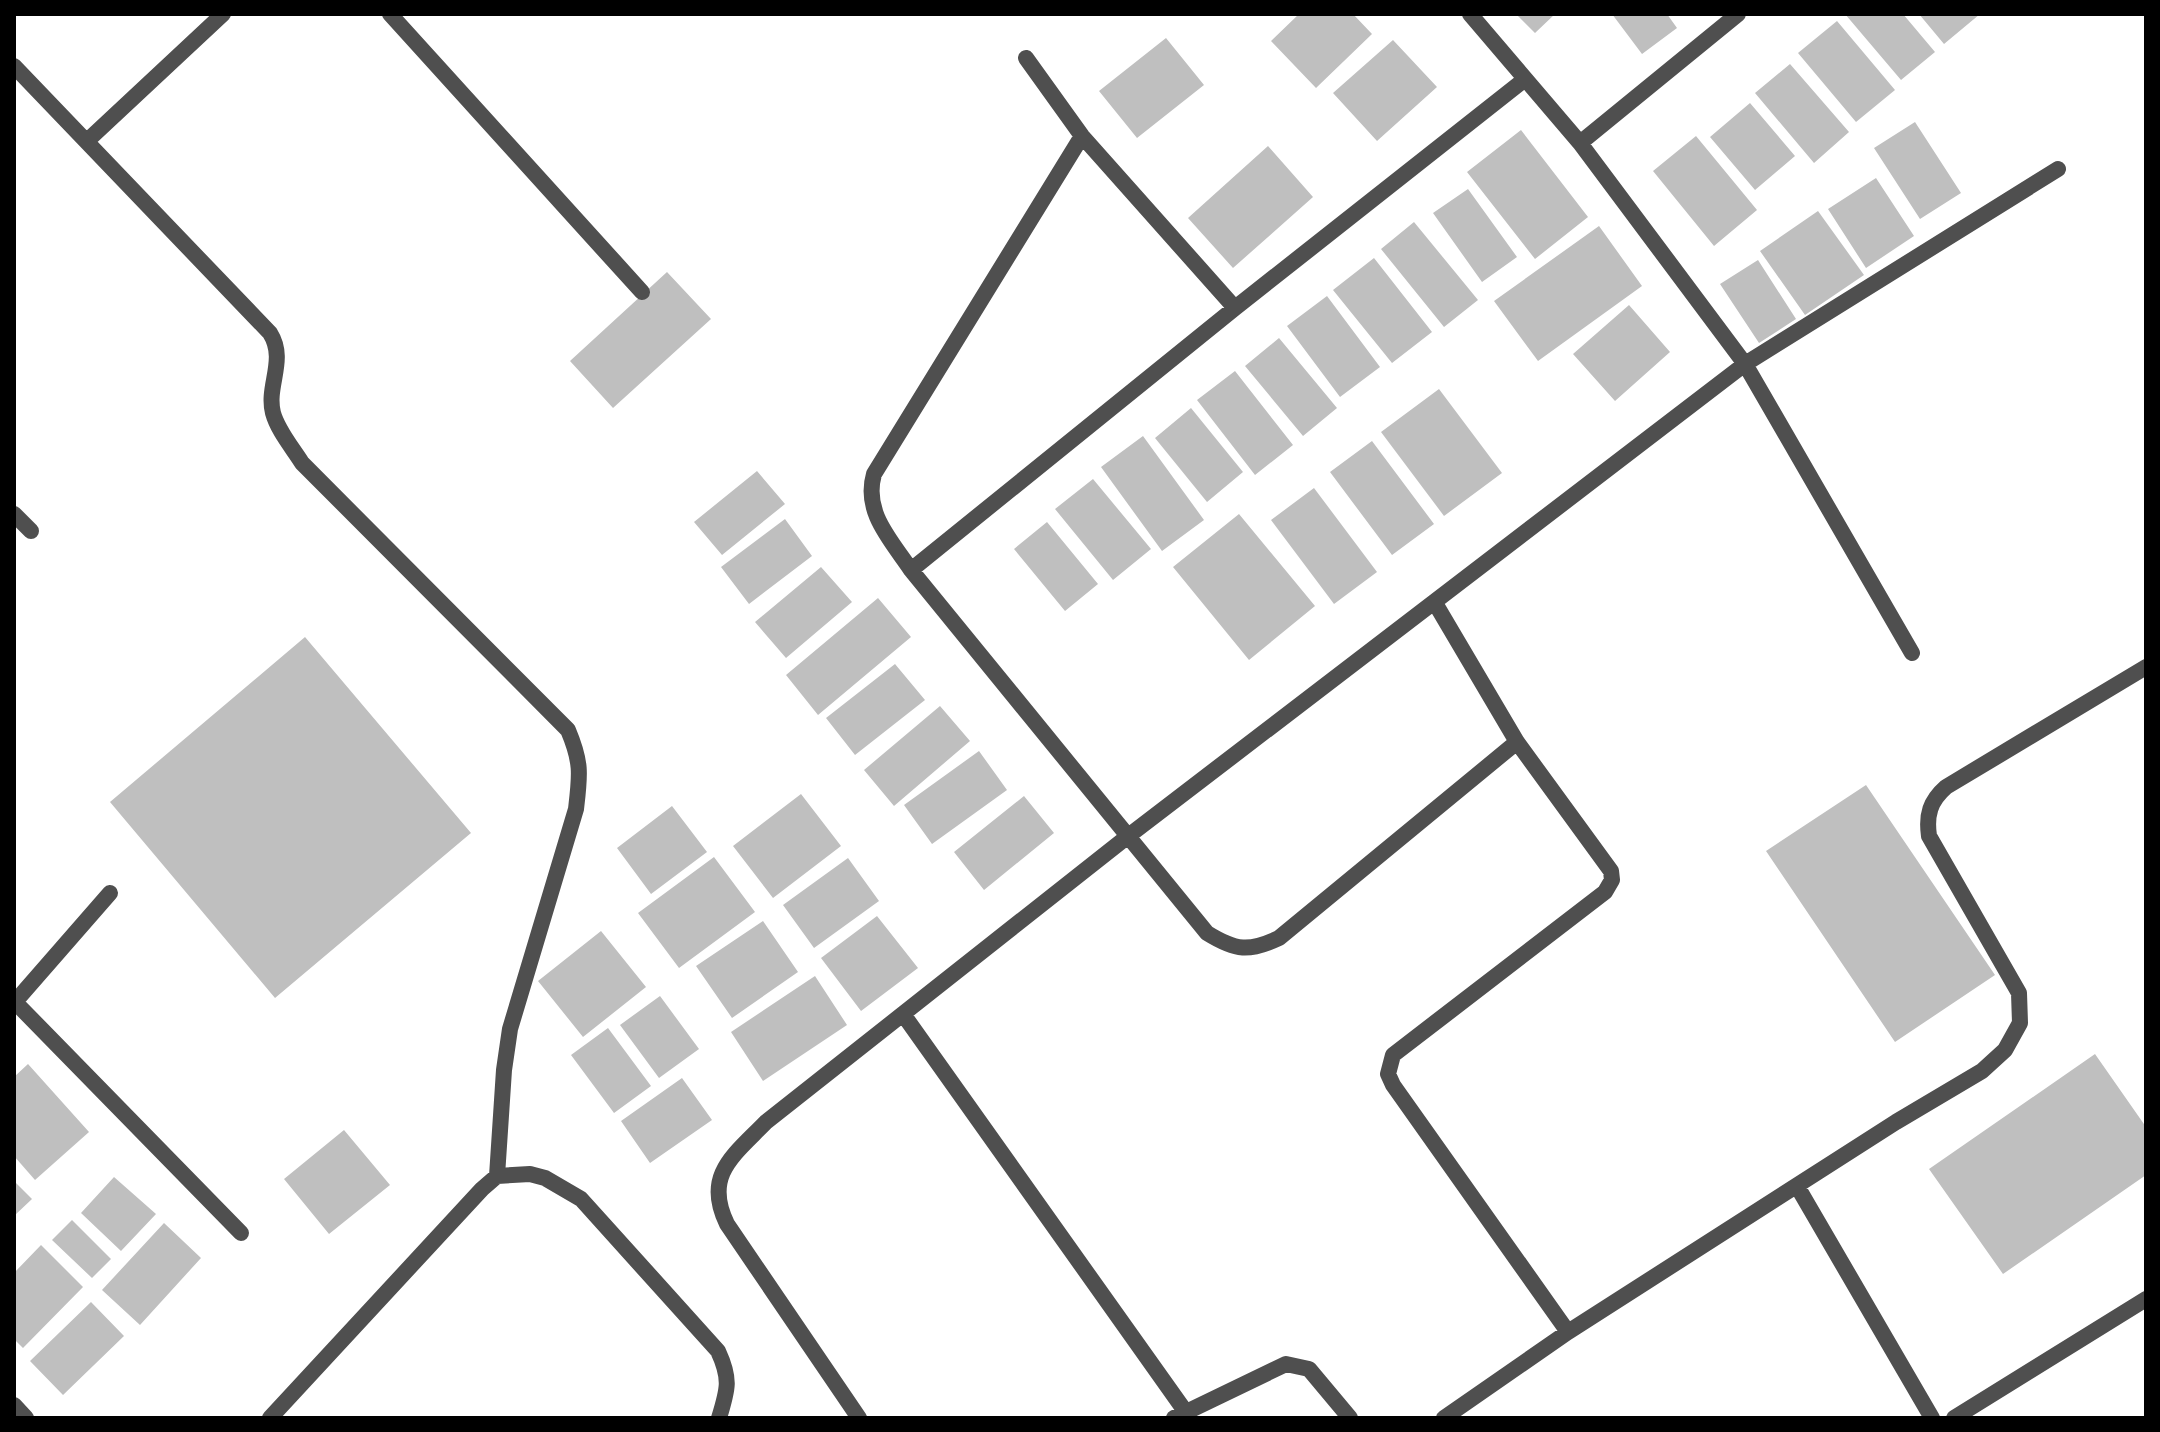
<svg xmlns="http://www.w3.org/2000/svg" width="2160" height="1432" font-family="'Space Grotesk',sans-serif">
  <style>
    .building { fill: #bfbfbf }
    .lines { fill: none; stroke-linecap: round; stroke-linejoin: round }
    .street { stroke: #4f4f4f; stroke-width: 16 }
  </style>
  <rect width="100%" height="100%" fill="#fff"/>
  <path class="building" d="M1299,14H1353L1372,34L1316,88L1271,41Z
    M1516,14H1555L1535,33Z
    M1612,14H1667L1677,28L1642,54Z
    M1845,14H1903L1935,52L1901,80Z
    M1919,14H1980L1944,44Z
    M1837,21L1895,90L1856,122L1798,53Z
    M1166,38L1204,85L1137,138L1099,91Z
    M1393,40L1437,87L1377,141L1333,93Z
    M1790,64L1849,132L1814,163L1755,93Z
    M1750,103L1795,156L1755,190L1710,137Z
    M1915,122L1961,193L1920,219L1874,148Z
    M1521,130L1588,217L1535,259L1467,172Z
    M1696,136L1757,210L1714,246L1653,171Z
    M1268,146L1313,197L1233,268L1188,218Z
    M1876,178L1914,236L1866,268L1828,209Z
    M1468,189L1517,257L1482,282L1433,213Z
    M1818,211L1864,275L1805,315L1760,251Z
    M1414,222L1478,300L1444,327L1381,249Z
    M1599,226L1642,286L1538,361L1494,301Z
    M1374,258L1432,332L1392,363L1333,290Z
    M1758,260L1796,319L1759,343L1720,284Z
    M667,272L711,319L613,408L570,361Z
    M1327,296L1380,367L1340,397L1287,326Z
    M1629,305L1670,352L1615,401L1573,354Z
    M1279,338L1337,408L1303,436L1245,366Z
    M1235,371L1293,445L1255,475L1197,400Z
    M1439,389L1502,473L1444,516L1381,432Z
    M1191,408L1243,472L1207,502L1155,438Z
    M1143,436L1204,520L1162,551L1101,467Z
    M1372,441L1434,524L1392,555L1330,472Z
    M757,471L785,504L722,555L694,522Z
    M1093,479L1151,549L1113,580L1055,509Z
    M1314,488L1377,572L1334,604L1271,520Z
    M1239,514L1315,606L1249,660L1173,567Z
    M785,519L812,556L749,604L721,567Z
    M1047,522L1098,584L1065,611L1014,549Z
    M821,567L852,602L786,658L755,622Z
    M878,598L911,637L818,715L786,675Z
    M305,637L471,833L275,998L110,802Z
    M895,664L925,700L855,755L826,718Z
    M940,706L970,741L894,806L864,770Z
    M979,751L1007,790L932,844L904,805Z
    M1866,785L1995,975L1895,1042L1766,851Z
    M801,794L841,846L773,898L733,846Z
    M1024,796L1054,833L984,890L954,852Z
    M672,806L707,852L651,894L617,848Z
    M714,857L755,912L679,968L638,913Z
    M848,858L879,901L814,948L783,905Z
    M877,916L918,968L861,1011L821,958Z
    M763,921L798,972L732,1018L696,966Z
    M601,931L646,987L583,1037L538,981Z
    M815,976L847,1025L763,1081L731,1032Z
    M660,996L699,1049L659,1078L620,1025Z
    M608,1028L651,1086L614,1113L571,1055Z
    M2095,1054L2146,1127V1175L2003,1274L1929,1169Z
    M28,1064L89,1132L35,1180L14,1156V1077Z
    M682,1078L712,1120L650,1163L621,1121Z
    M344,1130L390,1185L329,1234L284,1179Z
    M114,1177L156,1214L121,1251L81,1213Z
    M14,1181L32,1199L14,1216Z
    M72,1220L111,1259L92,1278L52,1240Z
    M164,1223L201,1258L140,1325L102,1290Z
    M41,1245L83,1287L23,1348L14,1339V1273Z
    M91,1302L124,1336L63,1395L30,1361Z"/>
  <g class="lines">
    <path class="street" d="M390,14L642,292
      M1470,14L1580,143L1745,364L1912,653
      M1026,58L1082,136L1235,308
      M14,66L270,333C287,360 266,386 273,413C278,431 292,447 302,463L568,730C582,763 580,775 576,809L510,1029L504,1070L497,1176
      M1082,136L874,474C863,512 891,540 911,570L1207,933C1236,951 1249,952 1279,938L1517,742
      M87,141L223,14
      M1580,143L1738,14
      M14,514L31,531
      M911,570L1235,308L1524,80
      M1435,603L1517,742L1611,871L1612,880L1605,892L1393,1055L1388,1074L1393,1085L1568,1332
      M15,1002L241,1233
      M14,1003L110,893
      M903,1014L1185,1411
      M1797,1186L1932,1418
      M14,1405L26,1418
      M270,1418L482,1189L497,1176L530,1174L545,1178L581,1199L718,1351C731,1379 728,1389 719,1418
      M859,1418L727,1224C703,1175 734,1155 766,1122L1127,837L1745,364L2058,169
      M1174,1418L1286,1364L1309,1369L1350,1418
      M1444,1418L1568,1332L1896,1122L1982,1071L2005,1050L2020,1023L2019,993L1929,836C1926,815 1930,801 1946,787L2146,667
      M1954,1418L2146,1299"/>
  </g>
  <rect width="2160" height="1432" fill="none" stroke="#000000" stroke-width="32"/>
</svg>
